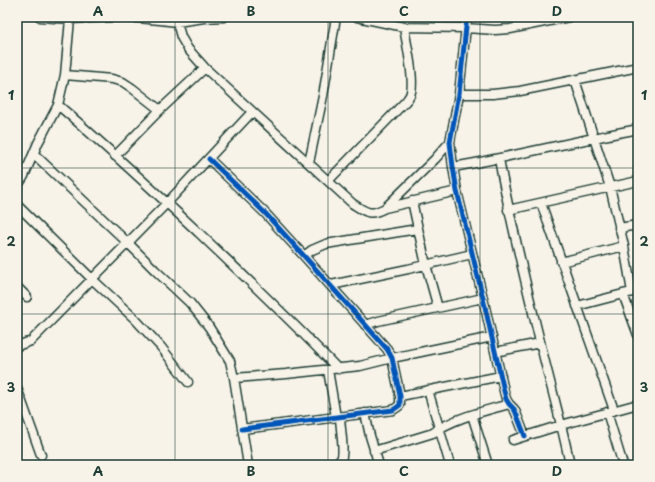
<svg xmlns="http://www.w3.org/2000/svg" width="655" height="482" font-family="'Playpen Sans',sans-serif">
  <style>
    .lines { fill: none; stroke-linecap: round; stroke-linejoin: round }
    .minor-casing { stroke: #1f3d34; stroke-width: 11 }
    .minor { stroke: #f7f3e8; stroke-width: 8 }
    .cycleway-casing { stroke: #f7f3e8; stroke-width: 8 }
    .cycleway { stroke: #0057b8; stroke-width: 5 }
    .grid { fill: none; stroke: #1f3d34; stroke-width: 1; stroke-opacity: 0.55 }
    .neatline { fill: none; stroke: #1f3d34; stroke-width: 1.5 }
    .grid-label { font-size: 13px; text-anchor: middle; font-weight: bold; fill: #1f3d34 }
  </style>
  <rect width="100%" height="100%" fill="#f7f3e8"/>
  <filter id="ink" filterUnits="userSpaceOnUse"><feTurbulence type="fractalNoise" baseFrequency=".025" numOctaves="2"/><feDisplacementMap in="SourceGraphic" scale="8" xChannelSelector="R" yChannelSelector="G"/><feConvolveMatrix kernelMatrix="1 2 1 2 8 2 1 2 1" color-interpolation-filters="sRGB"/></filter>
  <g filter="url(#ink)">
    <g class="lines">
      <defs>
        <path id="minor" d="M40,17L70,19L118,17
          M127,17L160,20L177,22L204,18L224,17
          M357,17L404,27L466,28L495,30L510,29L569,17
          M467,17L459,94L450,142L453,167L457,191L483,298L504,391L506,399L509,404L514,409L516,413L525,436
          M177,22L181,37L188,49L205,68L353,204C367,213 370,216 385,208L435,159L450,142
          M65,75L112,79L123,82L132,88L160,110
          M575,80L610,187L624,246L632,292
          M459,94H493L520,91L638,67
          M58,105C106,146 153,190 199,233C246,278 293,322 338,369
          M34,154L128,243L155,270L190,303L209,327L230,361L234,378L248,465
          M115,156L160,110L205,68
          M209,159L265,213L304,256L387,349L392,358L400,396V405L396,408L393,410L242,429
          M499,159C511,226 528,292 544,358C553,394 563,429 570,465
          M309,163L323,96L336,17
          M453,167C515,156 576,141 638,129
          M328,181L405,102C407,100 409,97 410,95C416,82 406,42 404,27
          M17,187L24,176L38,143L58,105L65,75L70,19
          M412,201L426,265L438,308
          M541,203L614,410
          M17,205L92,279L135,319L161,347L188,382
          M385,208L457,191
          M508,210L638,181
          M619,228L638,225
          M304,256L312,250L326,244L417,229
          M561,262L624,246
          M331,285L408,269L472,254
          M17,287L27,297
          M623,294L638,335
          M577,306L623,294L638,291
          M365,325L378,321L483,298
          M17,346L31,341L167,203L252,112
          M495,352L540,343
          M328,370L336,417
          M234,378L286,374L360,366L392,358L492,337
          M17,388L41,455
          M428,390L450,465
          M400,396L501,376
          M607,412L623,465
          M365,413L370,436L379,465
          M472,415L488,465
          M513,440L561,425L638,404
          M374,451L433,433C453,418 485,411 509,404
          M323,465C329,464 338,464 341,459C345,453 340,425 340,417"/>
      </defs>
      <use href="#minor" class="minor-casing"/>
      <use href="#minor" class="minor"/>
      <defs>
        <path id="cycleway" d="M467,17L459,94L450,142L453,167L457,191L483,298L504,391L506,399L509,404L514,409L516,413L525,436
          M209,159L265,213L304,256L387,349L392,358L400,396V405L396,408L393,410L242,429"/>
      </defs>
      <use href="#cycleway" class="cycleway-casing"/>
      <use href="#cycleway" class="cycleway"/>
    </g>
  </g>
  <path class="grid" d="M175,17V465M328,17V465M480,17V465M17,168H638M17,314H638"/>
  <rect width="655" height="482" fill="none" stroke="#f7f3e8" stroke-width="44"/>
  <rect x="22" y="22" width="611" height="438" class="neatline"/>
  <g class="grid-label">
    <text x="98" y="16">A</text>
    <text x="251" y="16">B</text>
    <text x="404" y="16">C</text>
    <text x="557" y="16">D</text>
    <text x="11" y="100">1</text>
    <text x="644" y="100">1</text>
    <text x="11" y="246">2</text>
    <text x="644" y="246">2</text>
    <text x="11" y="392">3</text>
    <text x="644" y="392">3</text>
    <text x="98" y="476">A</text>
    <text x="251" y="476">B</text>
    <text x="404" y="476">C</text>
    <text x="557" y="476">D</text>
  </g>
</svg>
